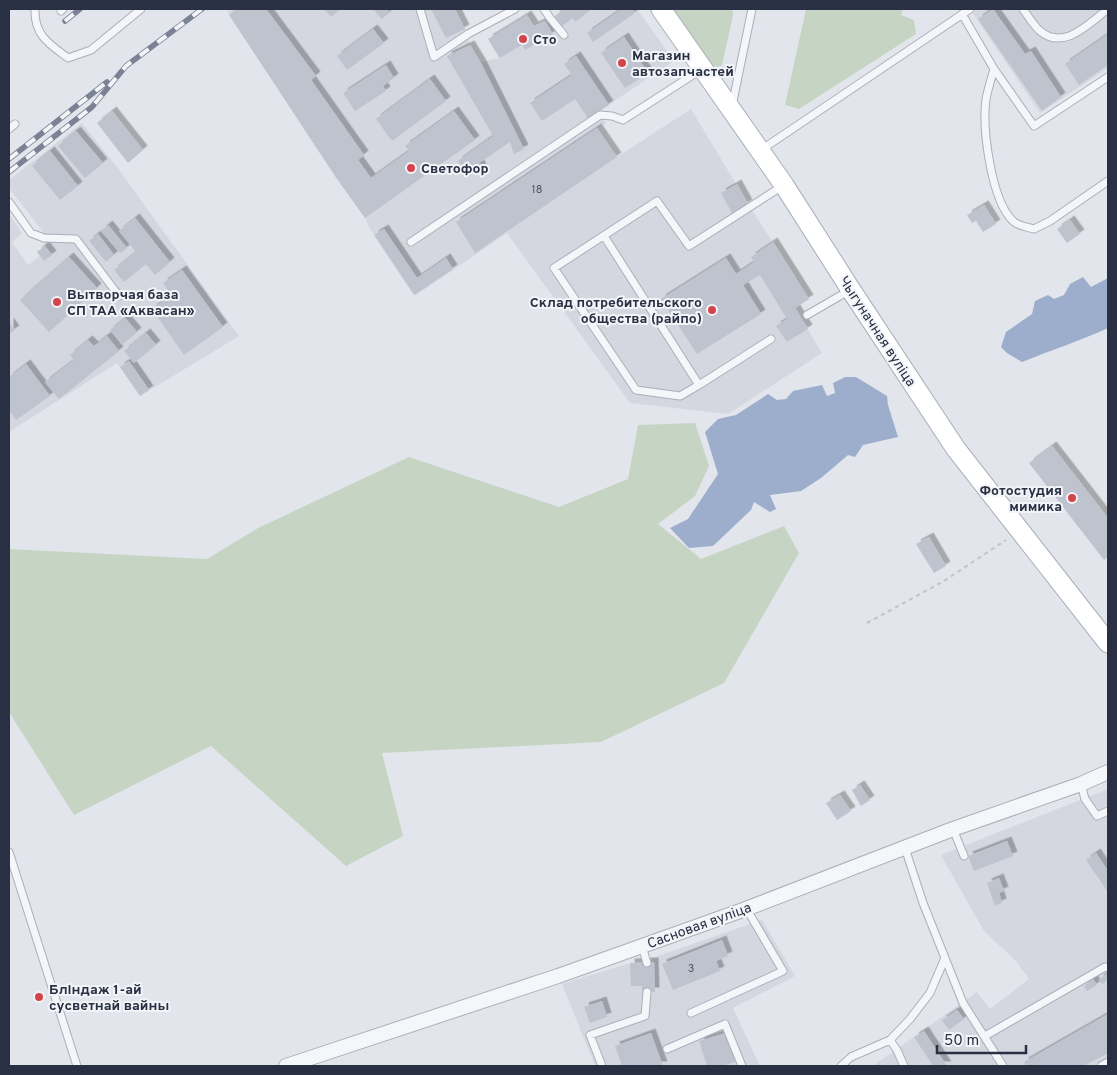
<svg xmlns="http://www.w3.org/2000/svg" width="1117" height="1075" font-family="Overpass,sans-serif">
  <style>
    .built { fill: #d4d7e0 }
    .green { fill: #c6d5c3 }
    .water { fill: #9caecc }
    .building { fill: #bfc3ce; filter: url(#shadow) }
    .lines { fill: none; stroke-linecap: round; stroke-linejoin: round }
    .lane-casing { stroke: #aaafb9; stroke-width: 9 }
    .street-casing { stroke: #aaafb9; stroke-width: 16 }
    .secondary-casing { stroke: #aaafb9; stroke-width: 21 }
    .path { stroke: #c0c3ca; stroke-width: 2; stroke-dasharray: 4 4; stroke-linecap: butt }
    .lane { stroke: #f5f6f9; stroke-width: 7 }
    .street { stroke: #f5f6f9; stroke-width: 14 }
    .secondary { stroke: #fff; stroke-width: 19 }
    .rail-casing { stroke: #7b8295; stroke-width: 5.5 }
    .rail { stroke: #f2f4f8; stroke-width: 4; stroke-dasharray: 11; stroke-linecap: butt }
    .poi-dot { fill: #d3444a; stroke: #f2f4f8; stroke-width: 2 }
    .labels { text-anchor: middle; stroke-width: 4; stroke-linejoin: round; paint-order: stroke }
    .number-label { font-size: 11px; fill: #4e5566 }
    .poi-label { font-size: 14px; font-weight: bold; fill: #293044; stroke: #f2f4f8; text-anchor: start }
    .street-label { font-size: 14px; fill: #293044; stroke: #f2f4f8 }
  </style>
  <defs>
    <filter id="shadow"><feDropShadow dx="4.5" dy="-4.5" stdDeviation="0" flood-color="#0004"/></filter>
  </defs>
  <rect width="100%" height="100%" fill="#e2e5eb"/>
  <path class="built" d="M226,9H455L468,34L470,45L481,62L499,58L488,39L527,15L535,26L555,16L565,9H637L674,61L598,112L606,123L597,128L617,157L691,109L748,204L809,299L795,308L822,353L728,414L630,403L507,233L415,296L369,227L365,218L335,176Z
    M970,9H1108V68L1040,113Z
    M82,123L117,167L239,336L140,396L117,363L9,432V214L22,233L12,242L28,265L40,256L37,252L45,246L44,233L9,188V180Z
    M1108,789V1066H873L977,992L990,1009L1029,979L1016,961L984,931L941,855Z
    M762,920L795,976L733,1008L760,1066H595L562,984L630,963L653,962L652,958Z"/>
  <path class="green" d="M671,9H732L733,15L722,65L718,67L712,66Z
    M806,9H903L901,15L914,20L916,34L799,109L785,105Z
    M695,423L709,466L695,496L658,524L701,559L784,526L799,553L724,683L601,742L382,753L403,836L346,866L211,746L74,815L9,712V549L207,559L258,528L409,457L559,507L628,479L638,425Z"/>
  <path class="water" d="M1083,277L1091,287L1108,278V328C1080,341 1051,350 1022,362L1007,353L1001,347L1006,332L1032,314L1035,301L1048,295L1054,299L1064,295L1070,284Z
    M845,377H856L887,396L888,405L898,437L863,445L855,457L848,455L821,478L801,491L770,495L776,509L770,512L754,502L751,510L713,546L689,548L670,528L688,519L718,474L705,432L718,419L736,415L768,394L777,400L786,399L793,391L822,385L827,396L835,393L833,383Z"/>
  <path class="building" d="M236,9H266L316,76L311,80L364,155L358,160L371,178L409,151L405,146L454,111L475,140L365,218L335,176L229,15Z
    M324,9H340L331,17Z
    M373,9H387L390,12L382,19Z
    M431,9H455L465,29L446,38Z
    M565,9H592L575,22L573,18L562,26L555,16Z
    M622,9H632L635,13L593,42L587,33Z
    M993,9L1025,54L1031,51L1061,97L1042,111L978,19Z
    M527,15L534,26L545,21L553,34L525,50L522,45L500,58L488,39Z
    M373,29L384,43L347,70L337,56Z
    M1108,34V65L1079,85L1065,64Z
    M624,37L648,73L625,88L601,53Z
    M470,45L481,63L524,149L514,154L510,142L479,163L482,168L468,177L458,161L493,136L447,56Z
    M576,56L609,105L588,118L575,99L542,121L530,103L572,75L564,64Z
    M386,65L394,78L383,86L386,91L355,111L343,93Z
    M430,79L446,101L392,141L376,119Z
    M112,111L143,150L128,163L97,123Z
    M597,128L617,157L475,253L456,222Z
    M76,131L103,163L85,178L58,146Z
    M50,151L78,186L60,200L32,166Z
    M737,184L748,204L732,213L721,193Z
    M984,205L996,224L983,232L976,221L972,223L967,215Z
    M135,218L170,262L155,275L146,264L124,282L114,270L136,252L119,231Z
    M1070,220L1080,234L1067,243L1057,229Z
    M108,225L127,248L120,253L101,231Z
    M384,229L417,278L446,258L453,269L414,295L374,235Z
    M98,234L114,255L106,262L89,241Z
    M773,242L809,299L795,308L808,329L787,342L776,326L787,319L760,275L743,285L761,314L697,354L661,299L726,258L736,274L754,262L751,257Z
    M45,246L52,255L44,261L37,252Z
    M69,257L97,288L49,332L20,300Z
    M182,270L223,327L184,355L152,309L171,295L163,283Z
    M125,318L137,332L123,344L110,330Z
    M9,322L15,330L9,334Z
    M146,333L156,345L134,363L124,351Z
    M107,336L119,351L59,399L45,382L74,360L70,355L88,340L94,346Z
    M129,361L149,390L140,396L120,367Z
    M26,364L50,396L16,420L9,410V377Z
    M1052,446L1108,518V557L1104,560L1029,463Z
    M929,537L946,566L934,573L916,544Z
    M860,785L870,800L861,806L852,790Z
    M840,795L851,811L837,820L826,803Z
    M1007,841L1013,856L974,871L968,856Z
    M1096,853L1108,871V892L1086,860Z
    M999,878L1004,891L999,893L1002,903L995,906L987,883Z
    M722,940L728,956L716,961L720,971L673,990L662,964Z
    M654,962L655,992H642V986H631L630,963Z
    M1108,973V980L1102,984L1099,979Z
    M1093,979L1097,985L1087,991L1084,986Z
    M602,1001L607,1017L590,1023L584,1007Z
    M957,1010L964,1019L949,1030L942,1020Z
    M1108,1014V1053L1084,1066H1026L1024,1062Z
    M924,1031L947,1066H933L914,1037Z
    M651,1033L663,1066H622L615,1046Z
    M726,1033L735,1062L722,1066H707L699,1041Z"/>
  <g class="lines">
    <defs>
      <path id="lane" d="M35,9C34,35 49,44 68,58L91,50L141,9
        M420,9L434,57L468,34L515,9
        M544,9L550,18L564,35
        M1023,9C1028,16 1033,25 1040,31C1064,51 1088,24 1108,9
        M61,11L63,9
        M962,14L994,69C991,79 988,89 986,99C982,128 991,200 1013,221C1018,226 1027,227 1034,229L1050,221L1108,181
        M994,69L1034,126L1108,77
        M732,106L752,9
        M9,129L15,124
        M761,150L970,9
        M9,202L31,233L44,238L76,239L119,296
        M604,236L699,385L680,396L636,390L554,268L657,201L689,246L784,185
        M411,242L600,115L612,116L623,120L702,69
        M807,315L850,290
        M699,385L771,339
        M1081,784L1085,799L1097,816L1108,811
        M953,829L964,856
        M905,848L923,903L963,1003L1003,1066
        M9,852L77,1066
        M642,946L647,963
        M691,1013L783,971L746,908
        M985,1036L1105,967L1108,968
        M667,1049L725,1024L742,1066
        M602,1066L590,1035L645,1016L647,992
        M841,1066L851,1057L890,1040
        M904,1066L897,1050L890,1040L910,1019L930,993L945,958
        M1101,1066L1108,1062"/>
      <path id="street" d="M286,1066L558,976L743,910L953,829L1081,784L1108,772"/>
      <path id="secondary" d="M661,9L784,185L851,290L956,449L1108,643"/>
    </defs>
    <use href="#lane" class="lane-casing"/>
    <use href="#street" class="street-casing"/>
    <use href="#secondary" class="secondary-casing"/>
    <path class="path" d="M867,623L944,581L1006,540"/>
    <use href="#lane" class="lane"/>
    <use href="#street" class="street"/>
    <use href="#secondary" class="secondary"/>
    <defs>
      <path id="rail" d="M65,21L80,9
        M9,159L107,82
        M9,172L92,107L126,66L202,9"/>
    </defs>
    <use href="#rail" class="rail-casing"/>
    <use href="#rail" class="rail"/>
  </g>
  <g class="poi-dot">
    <circle cx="523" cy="39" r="5"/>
    <circle cx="622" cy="63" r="5"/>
    <circle cx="411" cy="168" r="5"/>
    <circle cx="57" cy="302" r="5"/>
    <circle cx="712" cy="310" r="5"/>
    <circle cx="1072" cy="498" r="5"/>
    <circle cx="39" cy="997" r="5"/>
  </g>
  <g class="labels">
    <g class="number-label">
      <text x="537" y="193">18</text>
      <text x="691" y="972">3</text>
    </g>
    <g class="poi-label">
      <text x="533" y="44">Сто</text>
      <text x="632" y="60">Магазин<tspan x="632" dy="16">автозапчастей</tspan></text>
      <text x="421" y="173">Светофор</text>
      <text x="67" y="299">Вытворчая база<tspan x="67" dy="16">СП ТАА «Аквасан»</tspan></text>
      <text x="702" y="307" text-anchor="end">Склад потребительского<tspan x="702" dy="16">общества (райпо)</tspan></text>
      <text x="1062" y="495" text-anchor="end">Фотостудия<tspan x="1062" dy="16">мимика</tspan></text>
      <text x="49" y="994">Бліндаж 1-ай<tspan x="49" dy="16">сусветнай вайны</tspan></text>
    </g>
    <g class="street-label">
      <text transform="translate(878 331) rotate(57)" y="5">Чыгуначная вуліца</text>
      <text transform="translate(699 925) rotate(-20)" y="5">Сасновая вуліца</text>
    </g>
  </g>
  <rect width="1117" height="1075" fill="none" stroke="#293044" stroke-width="20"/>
  <path d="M937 1045v8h89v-8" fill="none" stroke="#293044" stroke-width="2.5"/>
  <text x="944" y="1045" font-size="15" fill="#293044" stroke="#f2f4f8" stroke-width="4" paint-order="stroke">50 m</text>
</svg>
